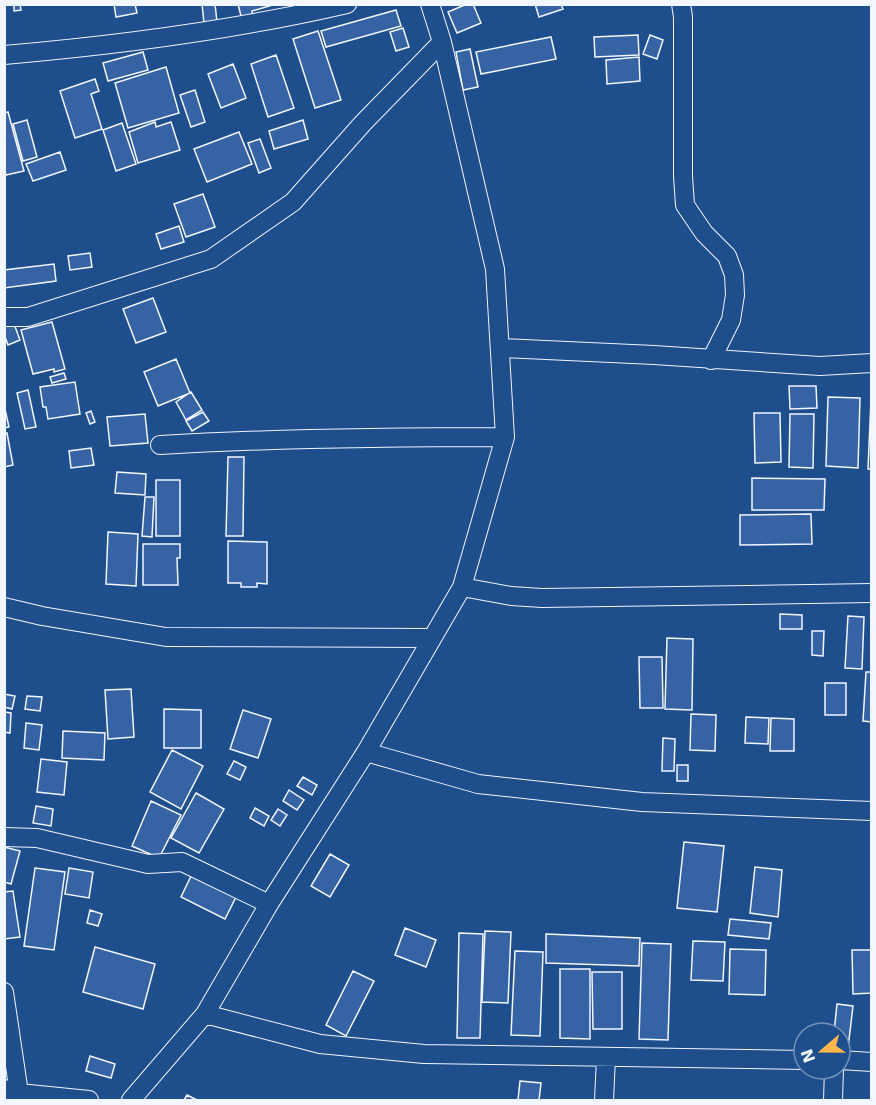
<svg xmlns="http://www.w3.org/2000/svg" width="876" height="1105" font-family="'DejaVu Sans',sans-serif">
  <style>
    .building { fill: #3563a3; stroke: #f2f6ff; stroke-width: 1.5 }
    .lines { fill: none; stroke-linecap: round; stroke-linejoin: round }
    .street-casing { stroke: #f2f6ff; stroke-width: 20 }
    .street { stroke: #1f4e8c; stroke-width: 18 }
  </style>
  <rect width="100%" height="100%" fill="#1f4e8c"/>
  <path class="building" d="M14,4H20L21,10L14,11Z
    M114,4H135L137,13L116,17Z
    M202,4H215L217,22L204,23Z
    M238,4H276L252,11L253,17L242,20Z
    M467,4H473L481,23L457,33L448,12Z
    M535,4H561L563,9L539,17Z
    M396,10L401,26L326,47L321,31Z
    M403,28L409,47L396,51L390,32Z
    M318,31L341,100L315,108L293,39Z
    M638,35L639,55L595,57L594,37Z
    M650,35L663,40L657,59L643,54Z
    M551,37L556,59L481,74L476,52Z
    M470,49L478,87L463,90L456,52Z
    M143,52L148,70L108,81L103,63Z
    M276,55L294,108L268,117L251,64Z
    M639,57L640,81L607,84L606,60Z
    M233,64L246,98L221,108L208,74Z
    M166,67L179,113L128,128L115,83Z
    M95,79L99,91L91,94L102,129L75,138L60,91Z
    M195,90L205,122L191,127L180,95Z
    M8,112L24,171L6,175L4,169V113Z
    M27,120L37,157L23,161L13,124Z
    M303,120L308,139L274,149L269,131Z
    M155,122L156,127L171,122L180,150L138,163L129,132Z
    M122,123L136,164L116,171L103,130Z
    M239,132L252,164L207,182L194,149Z
    M260,139L271,168L259,173L248,143Z
    M60,152L66,170L33,181L26,164Z
    M203,194L215,227L186,237L174,204Z
    M179,226L184,242L161,249L156,234Z
    M90,253L92,267L70,270L68,256Z
    M54,264L56,281L4,288V270Z
    M153,298L166,332L136,343L123,309Z
    M13,321L20,340L8,345L4,334V324Z
    M52,322L65,369L54,372V369L33,374L21,330Z
    M176,359L190,393L158,406L144,372Z
    M64,373L66,379L52,383L50,377Z
    M75,382L80,414L48,419L46,407H43L40,387Z
    M789,386H816L817,408L790,409Z
    M28,390L36,427L25,429L17,393Z
    M191,392L202,410L186,420L176,402Z
    M828,397L860,398L858,468L826,466Z
    M871,400H872V469H868Z
    M4,405L9,427L4,428Z
    M91,411L95,422L90,424L86,413Z
    M203,412L209,421L192,431L186,421Z
    M754,413H780L781,462L755,463Z
    M145,414L148,443L110,446L107,417Z
    M790,414H814L813,468L789,467Z
    M7,433L13,465L4,467V434Z
    M91,448L94,465L71,468L69,451Z
    M228,457H244L243,536H226Z
    M117,472L146,474L145,495L115,493Z
    M752,478L825,479L824,510H752Z
    M156,480H180V536H156Z
    M145,497H154L152,537L142,536Z
    M811,514L812,544L740,545V515Z
    M108,532L138,534L136,586L106,584Z
    M228,541L267,542V584L257,583V587H241V583H228Z
    M143,544H180V558H177L178,585H143Z
    M780,614L802,615V629H780Z
    M848,616L864,617L862,669L845,668Z
    M812,631H824L823,656L812,655Z
    M667,638L693,639L692,710L665,709Z
    M639,657H662L663,708H640Z
    M866,672H872V722L863,721Z
    M825,683H846V715H825Z
    M131,689L134,737L108,739L105,690Z
    M4,694L15,696L12,709L4,707Z
    M27,696L42,697L40,711L25,709Z
    M164,709L201,710V748H164Z
    M243,710L271,719L258,758L230,749Z
    M4,712L11,713L10,733L4,732Z
    M691,714L716,715L715,751L690,750Z
    M746,717L769,718L768,744L745,743Z
    M771,718L794,719V751H770Z
    M26,723L42,725L39,750L24,748Z
    M63,731L105,733L104,760L62,758Z
    M663,738L675,739L674,771H662Z
    M172,750L203,766L181,809L150,792Z
    M41,759L67,762L64,795L37,792Z
    M234,761L246,767L240,780L227,774Z
    M677,765H688V781H677Z
    M303,777L317,785L312,795L297,786Z
    M289,790L304,800L297,810L283,801Z
    M196,793L224,809L199,853L171,838Z
    M151,801L181,815L159,858L132,846Z
    M36,806L53,809L51,826L33,823Z
    M255,808L269,816L264,826L250,818Z
    M278,809L287,815L280,826L271,820Z
    M684,842L724,846L717,912L677,908Z
    M4,847L20,851L11,884L4,882Z
    M330,854L349,865L330,897L311,886Z
    M755,867L782,870L778,917L750,913Z
    M35,868L65,872L54,950L24,946Z
    M69,868L93,872L89,898L65,894Z
    M192,874L236,897L225,919L181,897Z
    M13,891L20,937L4,939V892Z
    M90,910L102,914L98,926L87,923Z
    M730,919L771,923L769,939L728,935Z
    M405,928L436,940L426,967L395,955Z
    M485,931L511,932L508,1003L482,1002Z
    M459,933L483,934L480,1038H457Z
    M546,934L640,938L639,966L546,963Z
    M693,941L725,942L723,981L691,980Z
    M642,943L671,944L668,1040L639,1039Z
    M95,947L155,964L143,1009L83,992Z
    M730,949L766,950L765,995L729,994Z
    M852,950H872V993L853,994Z
    M515,951L543,952L540,1036L511,1035Z
    M560,969H590V1039L560,1038Z
    M353,971L374,981L346,1036L326,1025Z
    M592,972H622V1029H593Z
    M837,1004L853,1006L848,1048H840V1033H834Z
    M90,1056L115,1064L111,1078L86,1071Z
    M520,1081L541,1083L539,1100H518Z
    M187,1095L197,1100H184Z"/>
  <g class="lines">
    <defs>
      <path id="street" d="M681,4L683,17V176L685,205L704,233L727,256L734,275L735,295L731,320L711,360
        M4,55C119,45 235,30 347,4
        M4,317H28L211,259L293,202L363,123L442,42
        M500,348L654,355L820,366L872,363
        M160,445C275,438 390,437 505,437
        M462,587L511,596L542,598L872,593
        M4,607L42,616L166,637L432,638
        M366,752L478,784L642,802L872,811
        M4,837L37,838L148,864L182,862L269,904
        M4,992L19,1093
        M205,1014L320,1044L424,1054L804,1060
        M840,1060L872,1062
        M4,1089L19,1093L89,1100
        M131,1100L205,1014L269,904L366,752L462,587L505,437L495,269L442,42L430,4
        M604,1100L606,1058
        M833,1100L834,1069"/>
    </defs>
    <use href="#street" class="street-casing"/>
    <use href="#street" class="street"/>
  </g>
  <rect width="876" height="1105" fill="none" stroke="#f2f6ff" stroke-width="12"/>
  <g transform="translate(822 1051) rotate(250)"><circle r="28" fill="#1f4e8c" stroke="#7391ba" stroke-width="1.5"/>
  <path d="M0-4.5L10 22L0 15L-10 22Z" fill="#ffb74d"/>
  <text y="-9" font-size="16" font-weight="bold" text-anchor="middle" fill="#f2f6ff">N</text>
  </g>
</svg>
